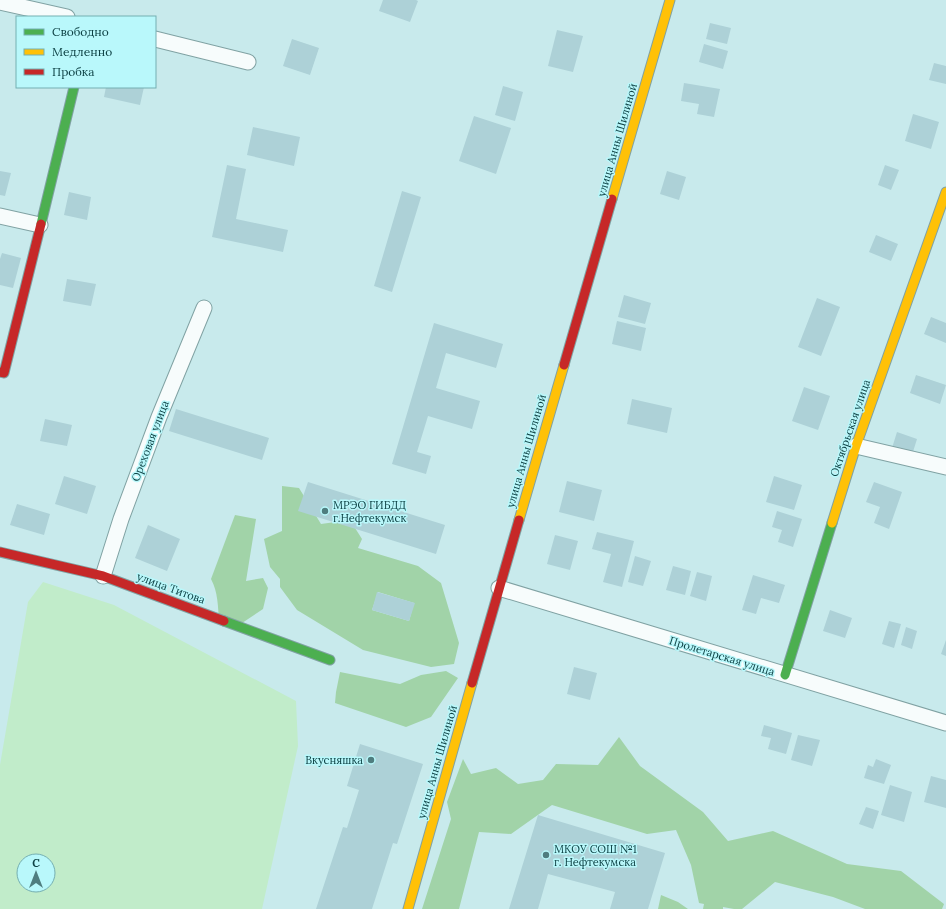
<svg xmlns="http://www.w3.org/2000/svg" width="946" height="909" font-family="Lora,serif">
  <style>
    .green { fill: #c1ecca; fill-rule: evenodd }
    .forest { fill: #a1d3a8; fill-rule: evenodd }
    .building { fill: #add1d7 }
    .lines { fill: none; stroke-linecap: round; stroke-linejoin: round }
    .street-casing { stroke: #80a2a3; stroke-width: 17 }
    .fast-casing { stroke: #80a2a3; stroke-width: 11 }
    .slow-casing { stroke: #80a2a3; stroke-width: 11 }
    .jam-casing { stroke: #80a2a3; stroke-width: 11 }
    .street { stroke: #f7fcfc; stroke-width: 15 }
    .fast { stroke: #4caf50; stroke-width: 9 }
    .slow { stroke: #ffc107; stroke-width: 9 }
    .jam { stroke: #c62828; stroke-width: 9 }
    .poi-dot { fill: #4f7d7f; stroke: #b9f8fb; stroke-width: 1.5 }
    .labels { text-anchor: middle; stroke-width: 3; stroke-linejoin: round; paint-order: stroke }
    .street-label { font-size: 11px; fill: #0e4245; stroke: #b9f8fb }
    .poi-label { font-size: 11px; fill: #0e4245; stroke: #b9f8fb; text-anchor: start }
  </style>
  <rect width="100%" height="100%" fill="#c8eaec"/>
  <path class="green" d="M43,582L114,605L296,701L298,746L262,909H0V765L28,602ZM24,861H48V885H24Z"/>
  <path class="forest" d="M282,486L299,488L321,524L350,520L362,539L358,548L418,566L441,583L459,643L454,664L431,667L363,650L297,610L280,587V579L270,567L264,539L282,531ZM378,592L414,603L409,621L372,610Z
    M235,515L256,519L246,581L263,578L268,588L263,609L233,629L219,622C218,607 218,592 211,579Z
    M446,671L458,678L431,717L406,727L335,703L336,692L340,672L400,684L421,675Z
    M619,737L640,766L703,812L728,841L773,831L847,864L901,871L944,904L942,909H865L833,897L775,882L742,909H734L723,907V909H703L704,904L699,903L691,865L676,830L647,834L552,805L511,834L479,832L459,909H422L451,819L447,802L463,759L471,774L496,768L518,784L543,780L556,764L598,765Z
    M661,895L678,902L688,909H658Z"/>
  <path class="building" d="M383,0H416L418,1L410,22L379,11Z
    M710,23L731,28L727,44L706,39Z
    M557,30L583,36L573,72L548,66Z
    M292,39L319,48L310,75L283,66Z
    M704,44L728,51L723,69L699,62Z
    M934,63L946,66V84L929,80Z
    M684,83L720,89L714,117L697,114L699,104L681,101Z
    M503,86L523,92L515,121L495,115Z
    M106,87H144L140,105L104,97Z
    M913,114L939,122L931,149L905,141Z
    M474,116L511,128L496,174L459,161Z
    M253,127L300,137L294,166L247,155Z
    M227,165L246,169L236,219L288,230L283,252L212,237Z
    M885,165L899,170L891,190L878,185Z
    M0,171L11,173L5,196L0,195Z
    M667,171L686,177L679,200L660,194Z
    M402,191L421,197L392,292L374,286Z
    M69,192L91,197L87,220L64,215Z
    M876,235L898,244L891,261L869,252Z
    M2,253L21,258L13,288L0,285V259Z
    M67,279L96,284L91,306L63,301Z
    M624,295L651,303L645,324L618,317Z
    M817,298L840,307L821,356L798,347Z
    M931,317L946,323V343L924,334Z
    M617,321L646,328L641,351L612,344Z
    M434,323L503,344L496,368L446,353L436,388L480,401L472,429L428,416L417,452L431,456L426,474L392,464Z
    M916,375L946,385L940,404L910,393Z
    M804,387L830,396L818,430L792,421Z
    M632,399L672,408L667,433L627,424Z
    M176,409L269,438L262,460L169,431Z
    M45,419L72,425L67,446L40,441Z
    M897,432L917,439L912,455L892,448Z
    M64,476L96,486L87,514L55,504Z
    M774,476L802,485L794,510L766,502Z
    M567,481L602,490L594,521L559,512Z
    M308,482L445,525L436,554L298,511Z
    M874,482L902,492L889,529L874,523L880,507L866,502Z
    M17,504L50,514L44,535L10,525Z
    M777,511L802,519L793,547L778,542L782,530L772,527Z
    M148,525L180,539L167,571L135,558Z
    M597,532L634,541L622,587L603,582L611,554L592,549Z
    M555,535L578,541L570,570L547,564Z
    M635,556L651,561L643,586L628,582Z
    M673,566L691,571L685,595L666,590Z
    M697,572L712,576L706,601L690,596Z
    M753,575L785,585L779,603L761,598L756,614L742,610Z
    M377,592L415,603L409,621L372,610Z
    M830,610L852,618L845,638L823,631Z
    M889,621L901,624L894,648L882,644Z
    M906,627L917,631L912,649L901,645Z
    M946,640V656L941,654Z
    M574,667L597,673L590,700L567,694Z
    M764,725L792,733L786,754L768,749L771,738L761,736Z
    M798,735L820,740L812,766L791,760Z
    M360,744L423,764L397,844L393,843L372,909H316L343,827L347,828L359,790L347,786Z
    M876,759L891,765L884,784L864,778L868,765L873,767Z
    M931,776L946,780V808L924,802Z
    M890,785L912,792L904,822L881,815Z
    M866,807L879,811L873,829L859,824Z
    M538,815L665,853L648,909H610L615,892L548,874L538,909H509Z"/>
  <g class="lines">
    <defs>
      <path id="street" d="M0,2L67,17
        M155,39L248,62
        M0,216L40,225
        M856,446L946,467
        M103,576L121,519L159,417L204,308
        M499,588L946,723"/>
      <path id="fast" d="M41,224L74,87
        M224,621L330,660
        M785,675L832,523"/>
      <path id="slow" d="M612,199L670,0
        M519,520L564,365
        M832,523L856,446L946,192
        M408,909L472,683"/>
      <path id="jam" d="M564,365L612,199
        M0,372L4,373L41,224
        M0,552L103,576L224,621
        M472,683L519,520"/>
    </defs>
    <use href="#street" class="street-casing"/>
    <use href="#fast" class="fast-casing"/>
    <use href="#slow" class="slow-casing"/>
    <use href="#jam" class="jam-casing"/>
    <use href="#street" class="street"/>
    <use href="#fast" class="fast"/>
    <use href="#slow" class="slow"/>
    <use href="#jam" class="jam"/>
  </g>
  <g class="poi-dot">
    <circle cx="325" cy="511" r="4"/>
    <circle cx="371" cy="760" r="4"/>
    <circle cx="546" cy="855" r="4"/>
  </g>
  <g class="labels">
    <g class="street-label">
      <text transform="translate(617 140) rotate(-74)" y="4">улица Анны Шилиной</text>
      <text transform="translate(850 428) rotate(-71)" y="4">Октябрьская улица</text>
      <text transform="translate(150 441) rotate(-69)" y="4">Ореховая улица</text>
      <text transform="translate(526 451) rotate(-74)" y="4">улица Анны Шилиной</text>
      <text transform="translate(171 588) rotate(20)" y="4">улица Титова</text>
      <text transform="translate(722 656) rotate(17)" y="4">Пролетарская улица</text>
      <text transform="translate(437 762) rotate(-74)" y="4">улица Анны Шилиной</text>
    </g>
    <g class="poi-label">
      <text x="333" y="509">МРЭО ГИБДД<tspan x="333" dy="13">г.Нефтекумск</tspan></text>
      <text x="363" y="764" text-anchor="end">Вкусняшка</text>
      <text x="554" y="853">МКОУ СОШ №1<tspan x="554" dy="13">г. Нефтекумска</tspan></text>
    </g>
  </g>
  <rect x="16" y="16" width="140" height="72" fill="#b9f8fb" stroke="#75afb2"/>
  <rect x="24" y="29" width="20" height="6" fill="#4caf50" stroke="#75afb2"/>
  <text x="52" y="36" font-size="12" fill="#0e4245">Свободно</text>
  <rect x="24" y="49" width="20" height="6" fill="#ffc107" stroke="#75afb2"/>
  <text x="52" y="56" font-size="12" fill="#0e4245">Медленно</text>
  <rect x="24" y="69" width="20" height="6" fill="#c62828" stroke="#75afb2"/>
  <text x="52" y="76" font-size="12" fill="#0e4245">Пробка</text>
  <g transform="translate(36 873)"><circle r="19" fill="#b9f8fb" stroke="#75afb2"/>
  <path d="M0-3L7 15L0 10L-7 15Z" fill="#4f7d7f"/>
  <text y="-6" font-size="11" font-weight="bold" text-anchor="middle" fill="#0e4245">С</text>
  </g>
</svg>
